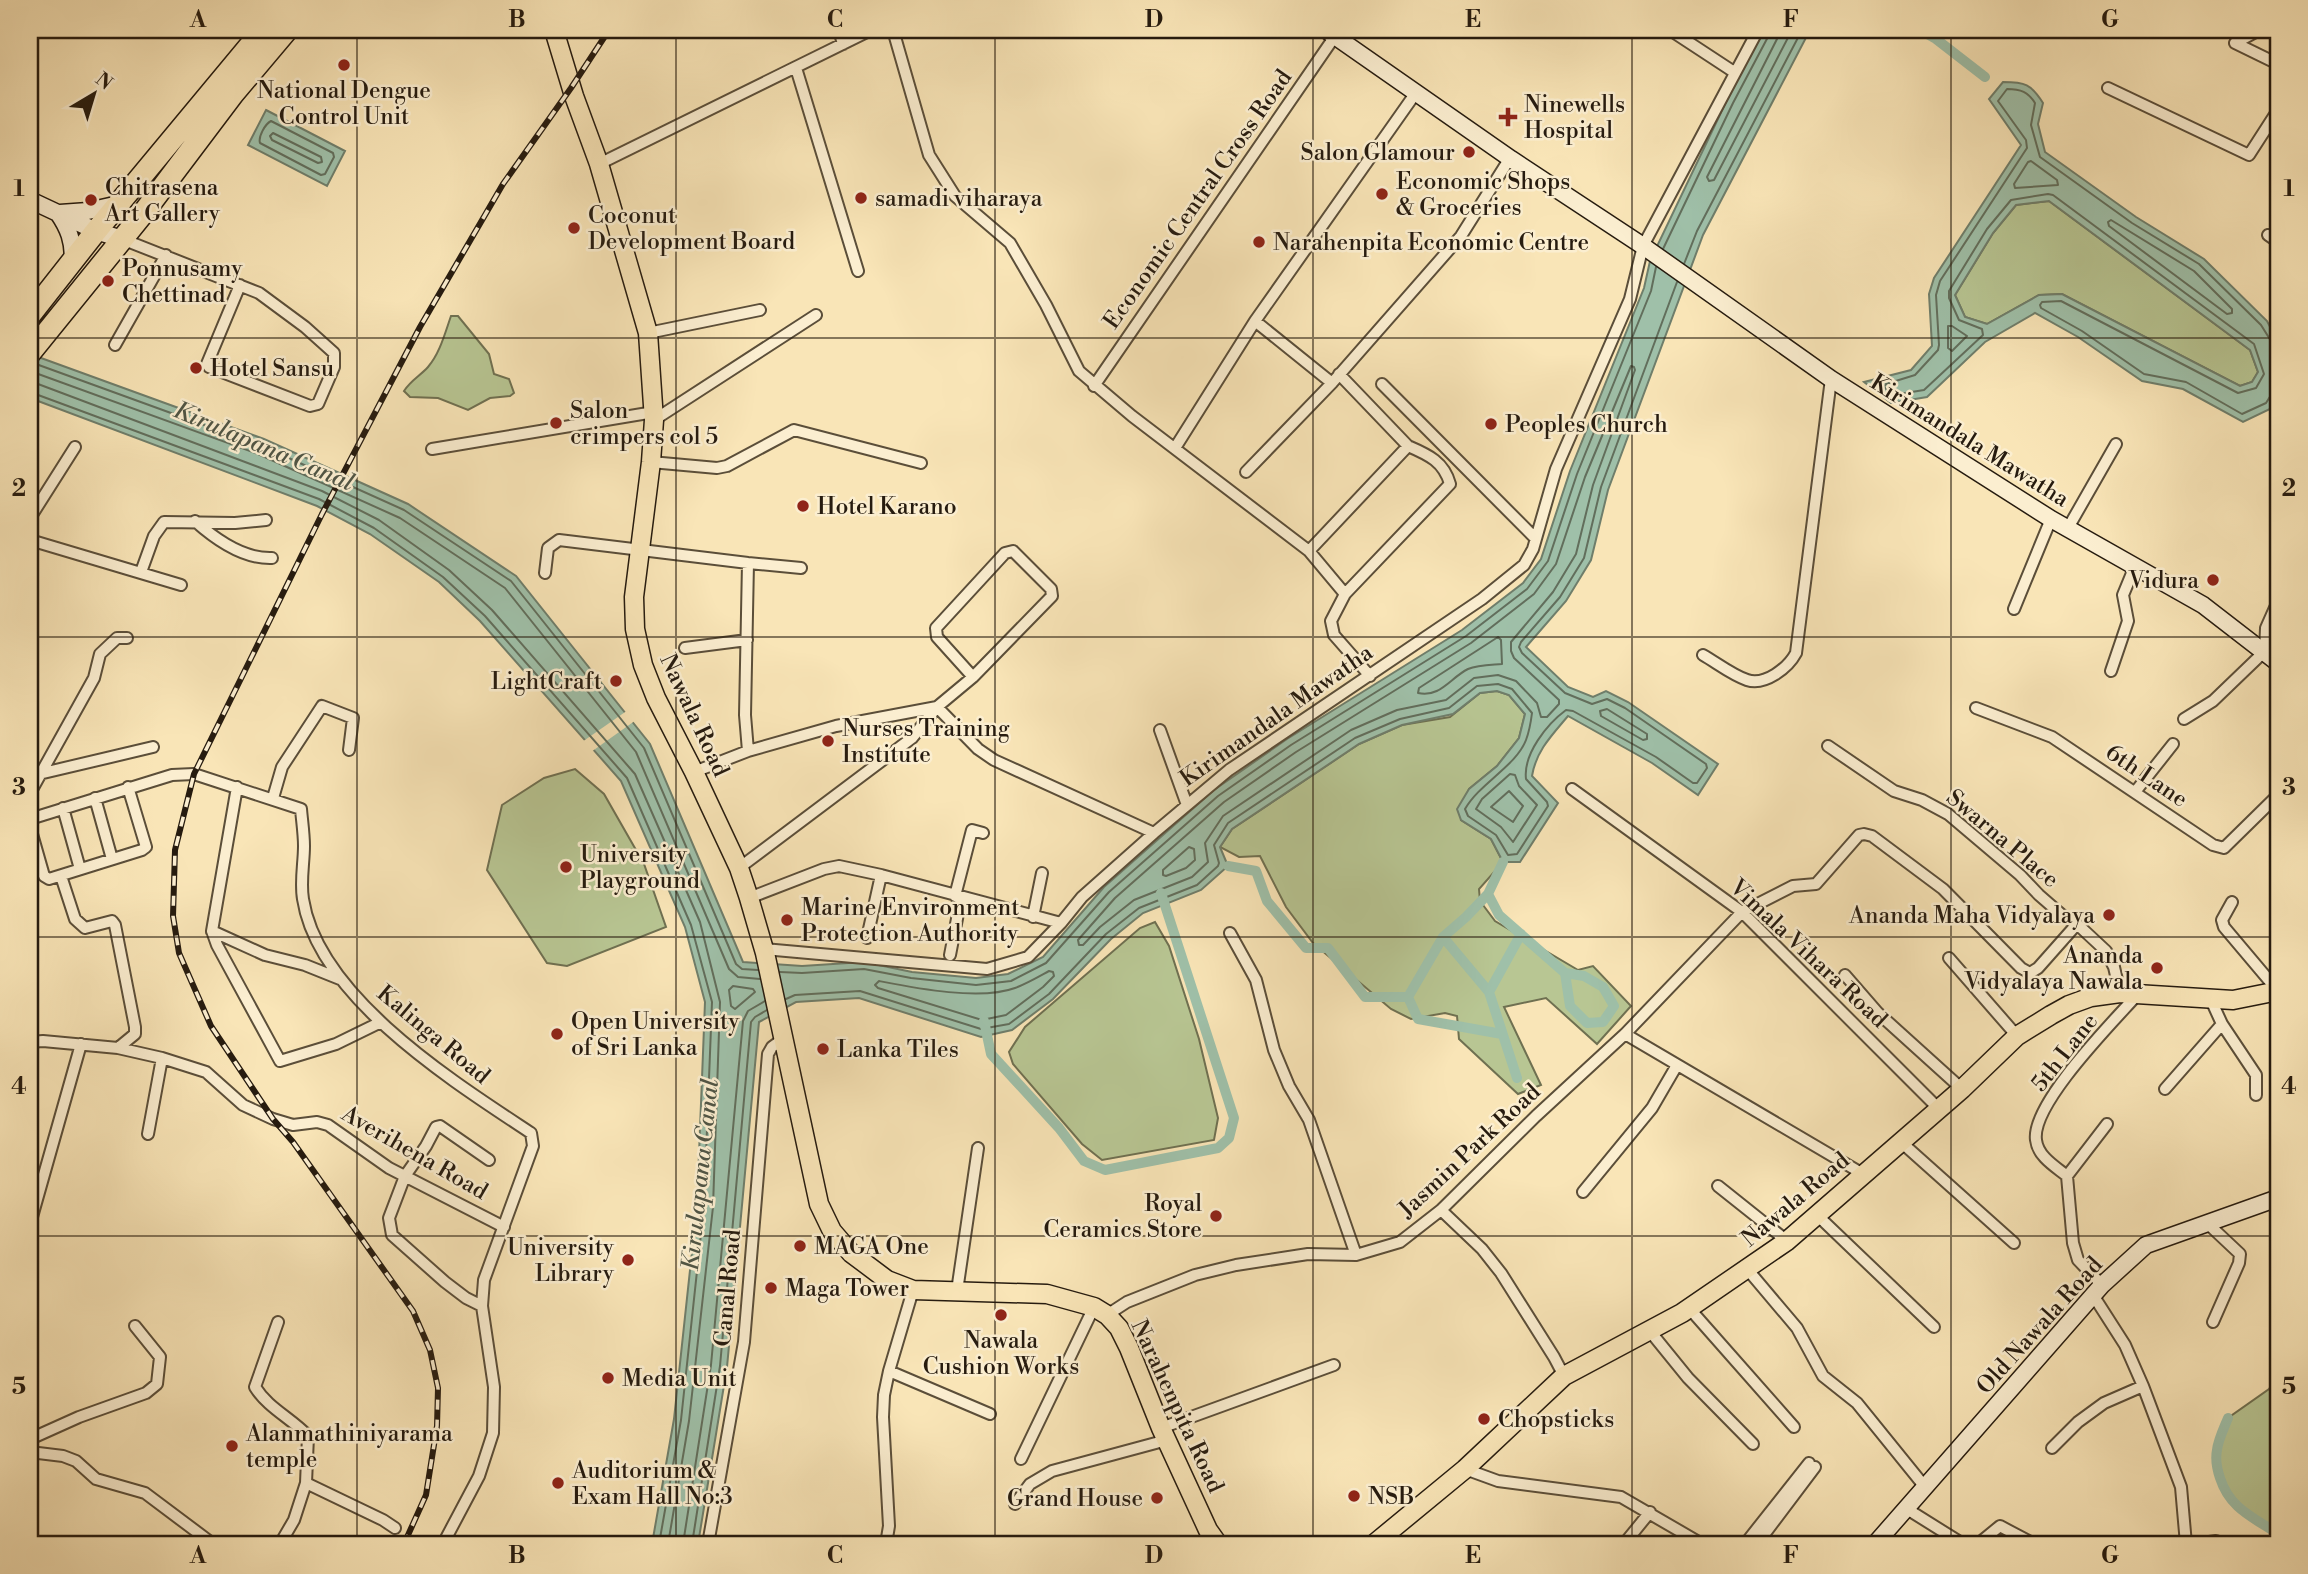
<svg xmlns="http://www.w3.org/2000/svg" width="2308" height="1574" font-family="'Libre Bodoni',serif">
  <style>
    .green { fill: #b8c693; stroke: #6f7051; stroke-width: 2 }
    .water { fill: #9fc0a9; stroke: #6f7e6b; stroke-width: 2; fill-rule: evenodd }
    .pier { fill: #f9e5b7 }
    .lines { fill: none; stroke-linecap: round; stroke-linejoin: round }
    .shore { stroke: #626e5c; stroke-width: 2 }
    .canal { stroke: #9fc0a9; stroke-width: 10 }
    .street-casing { stroke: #5b4e39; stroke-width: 14 }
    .secondary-casing { stroke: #261b0f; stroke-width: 19 }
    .primary-casing { stroke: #261b0f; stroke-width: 21 }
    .highway-casing { stroke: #261b0f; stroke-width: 24 }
    .street { stroke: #fbeed0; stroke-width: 10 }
    .secondary { stroke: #fbeed0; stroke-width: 16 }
    .primary { stroke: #f9e5b7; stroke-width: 18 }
    .highway { stroke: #f9e5b7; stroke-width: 21 }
    .rail-casing { stroke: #261b0f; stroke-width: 6 }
    .rail { stroke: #fbeed0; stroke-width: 3.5; stroke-dasharray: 10; stroke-linecap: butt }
    .grid { fill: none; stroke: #261b0f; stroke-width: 2; stroke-opacity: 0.55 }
    .poi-dot { fill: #8f2418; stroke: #fbeed0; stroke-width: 2.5 }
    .labels { text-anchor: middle; stroke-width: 5; stroke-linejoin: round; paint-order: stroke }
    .poi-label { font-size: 23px; fill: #261b0f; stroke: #fbeed0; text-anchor: start }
    .street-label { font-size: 23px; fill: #261b0f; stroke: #fbeed0 }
    .water-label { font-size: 24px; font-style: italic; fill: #505545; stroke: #fbeed0 }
    .neatline { fill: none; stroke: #261b0f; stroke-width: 2.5 }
    .grid-label { font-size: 23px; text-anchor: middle; font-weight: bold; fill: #261b0f }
  </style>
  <rect width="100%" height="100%" fill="#f9e5b7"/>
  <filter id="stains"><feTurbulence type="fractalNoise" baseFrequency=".00286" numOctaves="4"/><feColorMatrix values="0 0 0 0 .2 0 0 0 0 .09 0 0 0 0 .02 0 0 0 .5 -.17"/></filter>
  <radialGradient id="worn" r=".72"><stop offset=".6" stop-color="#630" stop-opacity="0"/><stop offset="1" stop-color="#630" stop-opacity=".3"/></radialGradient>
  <path class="green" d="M2049,201L2250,350L2258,372L2252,382L2240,386L2062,294L2039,295L1987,324L1965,317L1955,295L1993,233L2016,205Z
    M451,316H458L489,354L494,374L509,379L514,393L510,396L490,398L468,410L438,398L410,397L404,391C411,380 420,376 428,367C440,353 445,333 451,316Z
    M1497,691L1509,695L1525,714L1519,738L1497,766L1469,789L1461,820L1491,839L1503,862L1479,889L1480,901L1495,921L1578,970L1593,966L1631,1006L1597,1044L1546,998L1504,1007L1541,1085L1518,1094L1459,1039L1457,1016L1445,1013L1411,1019L1391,1009L1313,943L1286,907L1260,856L1239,857L1220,847L1232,829L1359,744L1402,725L1450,717L1480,693Z
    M575,769L604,794L644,864L666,927L567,966L547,963L487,870L502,805L544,778Z
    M1155,922L1169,946L1199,1039L1218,1118L1214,1140L1102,1160L1082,1144L1013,1064L1009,1052L1025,1027L1140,928Z
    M2278,1375V1534L2230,1501L2222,1484L2216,1461L2217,1449L2228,1418L2269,1389Z"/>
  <path class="water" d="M1764,30H1810L1703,235L1608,490L1591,560L1566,601L1526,647L1568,687L1593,697L1606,691L1628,702L1718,764L1698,795L1652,763L1568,716C1552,735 1536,751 1532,776L1558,803L1520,862H1503L1491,839L1461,820L1457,809L1469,789L1497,766L1519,738L1525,714L1509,695L1497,691L1480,693L1453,714L1402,725L1359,744L1232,829L1220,847L1228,866L1201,890L1143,913L1111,939L1053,999L1012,1030L981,1037L859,998L796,1002L759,1022L727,1367L698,1544H652L674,1419L697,1205L705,1002L685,927L621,781L480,621L439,582L370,534L317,506L30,398V354L264,439L408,504L516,576L650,744L743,962L802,966L864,962L912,972L976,978L1008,974L1043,957L1104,887L1214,790L1287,739L1462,630L1523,583L1541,559L1570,471L1644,288L1650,261L1727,100Z
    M2003,82C2025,82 2031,84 2043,103L2038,124L2045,152L2136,217L2204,259L2267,321L2278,342V393L2272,408L2243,422L2183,389L2142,381L2078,337L2035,313L1985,342L1927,397L1891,403L1864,382L1911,370L1932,346L1929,294L1934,278L2021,145L1989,99ZM2049,201L2250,350L2258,372L2252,382L2240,386L2062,294L2039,295L1987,324L1965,317L1955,295L1993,233L2016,205Z
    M266,110L345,151L327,186L248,145Z"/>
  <path class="pier" d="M628,710L636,720L591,752L582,742Z"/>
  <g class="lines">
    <path class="shore" d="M1779,30L1777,39L1707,177L1709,181L1714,180L1792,30
      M271,121L333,153L334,157L325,174L321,175L260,143C258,137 265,124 271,121Z
      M273,133L321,157L322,162L318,163L272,140L270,136Z
      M2031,161L2057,180L2058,185L2015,188L2014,184L2028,162Z
      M2111,220L2194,271L2232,309V313L2227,314L2109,226L2108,222Z
      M1663,249L1733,103L1769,35L1770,30
      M1684,264L1697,231L1802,30
      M1948,326H1952L1967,336L1952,351L1948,348Z
      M2278,343L2271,341L2261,325L2199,264L2132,223L2040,157L2031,125L2035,103C2028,92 2021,89 2007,89L1998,101L2026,140L2027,148L1940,281L1936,295L1939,345L1938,350L1915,375L1886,384L1884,387L1893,395L1924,390L1983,335L1982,329L1959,320L1949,298V291L1987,229L2011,200L2048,194L2053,195L2254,344L2264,374L2256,388L2238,393L2061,301L2042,302L2040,305L2041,308L2082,331L2144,374L2186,382L2242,414L2266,403L2271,395L2278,393
      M36,364L262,446L404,510L511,581L644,748L736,964L742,969L758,970
      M1631,366L1634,367L1635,370L1593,485L1576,554L1553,592L1511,642V651L1514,658L1559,700V704L1547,717H1541L1537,703L1516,681L1498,675L1474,678L1446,700L1397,710L1351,730L1223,816L1205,843L1208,862L1192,877L1134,900L1100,927L1083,945H1079L1078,940L1115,898L1224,802L1296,752L1471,643L1534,594L1556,564L1585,477Z
      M30,371L258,454L400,518L505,588L636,752L729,969L738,977L760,979
      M30,383L38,384L322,491L379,520L449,570L492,610L635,774L700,922L720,1002L713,1207L689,1421L668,1544
      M30,392L319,499L374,528L443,577L485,616L627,778L691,925L712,1002L704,1206L681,1420L659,1544
      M1498,637L1501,640L1502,664C1491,665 1478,665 1468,669C1450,678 1440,698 1418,693L1419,688Z
      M1607,709L1647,734V739L1643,740L1601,716L1600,711Z
      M1510,774L1515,775L1519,786L1537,805L1513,842L1501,827L1476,809L1482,799Z
      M1509,791L1523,806L1513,822L1491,807Z
      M1189,847L1194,849L1195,860L1186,868L1166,876L1163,875V870Z
      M1049,971L1053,972L1054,976L1043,987L1006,1015L982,1020L878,988L875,985L879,981C915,988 980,1001 1015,988C1026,984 1038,977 1049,971Z
      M780,972L802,973L864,969L911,978L976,985L1011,981L1046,963L1109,892L1218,796L1291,745L1466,636L1527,589L1548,561L1577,474L1651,291L1656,267
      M733,986L753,989L755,992L735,1009L731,1006L729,990Z
      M786,999L795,995L860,991L981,1029L1009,1024L1049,994L1106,934L1139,908L1197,885L1218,866L1219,863L1214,845L1228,823L1355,738L1400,719L1449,708L1477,686L1498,684L1512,689L1532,713C1531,721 1529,732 1526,740C1516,766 1480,783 1465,809L1468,816L1496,835L1508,855L1517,854L1548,806L1547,802L1526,779C1523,754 1547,724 1566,710L1573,711L1656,757L1693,783H1697L1707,768L1706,764L1625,708L1607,699L1592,704L1565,693L1522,653L1519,647L1521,642L1560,597L1584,558L1601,487L1677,282
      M683,1544L711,1365L743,1021L748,1011L765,1001
      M692,1544L720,1366L751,1022L755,1017L767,1010"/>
    <path class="canal" d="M1920,30L1936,39L1985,77
      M1503,862L1488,894L1499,915L1565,973L1584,976L1603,987L1614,1006L1603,1022L1587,1023L1570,1006L1565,973
      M1228,866L1256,871L1267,901L1306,948H1328L1365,997H1408L1443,937L1466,917L1488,894
      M1443,937L1489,992L1517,1078
      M1489,992L1521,934
      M1408,997L1418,1019L1502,1034
      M984,1021L991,1054L1059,1128L1084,1161L1105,1170L1218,1148L1229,1138L1234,1118L1161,893
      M2228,1418C2224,1428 2218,1440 2217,1450C2215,1460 2217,1469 2220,1478C2230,1509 2253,1517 2278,1534"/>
    <defs>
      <path id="street" d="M839,30L843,44
        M893,30L929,155L955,196L1010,243L1046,305L1079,371L1132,416L1309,551L1408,446C1429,455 1444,462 1450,484L1345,594L1309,551
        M1670,30L1734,72
        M2235,43L2278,64
        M2235,43L2259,30
        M796,68L858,271
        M2108,88L2249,155L2278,110
        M599,164L871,30
        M2268,235L2278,242
        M122,239L259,293L305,327L334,353V367L318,404L310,406L209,367L207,364L240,285
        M1255,321L1332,383
        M648,333L760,310
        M115,345L166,255
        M1339,374L1408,446
        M1382,384L1535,538
        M1094,386L1335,36
        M654,420L816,315
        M1175,448L1255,321L1415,94
        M432,449L654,412
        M651,462L717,468L727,466L794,430L921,463
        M1246,472L1332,383L1461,236L1510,158
        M30,518L75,447
        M195,521C215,539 244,559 272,558
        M2068,528L2116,444
        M30,540L181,585
        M141,572L154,536L164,522L235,523L266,520
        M545,573L548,548L559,540L748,563L801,568
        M1345,594L1331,621L1334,635L1370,676
        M2014,609L2051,519
        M685,648L747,640
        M1703,655C1717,663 1732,675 1747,680C1765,686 1788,668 1796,653L1831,379
        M2111,671L2128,621L2123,595L2135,566
        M1976,708L2052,737L2213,845L2224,848L2278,795
        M2184,719L2213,701L2265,651L2266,628L2278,601
        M1160,730L1187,805
        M1828,746L1894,791L1922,800L1948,814L2020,875L2039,895L2062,915L2077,924L2106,951L2114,967L2120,993
        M748,751L745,715L748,563
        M694,772L748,751L836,726L937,707L978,749L994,760L1154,833L1229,770L1482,599L1524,565L1533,549L1556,469L1630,299L1643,246L1758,30
        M39,774L153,747
        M237,787L212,931L265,955L305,965L340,979
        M1572,789L1742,912L1939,1109
        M2135,792L2173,744
        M30,793L94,678L100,654L117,638H127
        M95,798L112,859
        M273,798L282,767L322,706L353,718L349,750
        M63,808L80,869
        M30,819L172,775L194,774L301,809C302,821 304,834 304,846C304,863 300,882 303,899C318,997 454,1082 531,1133L533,1146L484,1280L482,1306L494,1387L493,1433L479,1476L443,1544
        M30,827L44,876L49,879L142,850L146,847L128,787
        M739,868L912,738L937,707L973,677L1052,596L1051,589L1013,551L1005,553L936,628L937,637L973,677
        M61,876L75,919L85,928L112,921L115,925L135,1027V1034L118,1048
        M955,896L972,830L983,833
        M749,898L824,869L839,866L881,875L1061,923
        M2232,902L2222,920L2224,927L2278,991
        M1033,917L1042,873
        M212,931L217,945L280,1061L336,1044L381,1022
        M1230,933L1256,980L1274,1050L1289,1086L1309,1120L1356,1255
        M867,938L881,875
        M764,949L987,969L1028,957L1061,923L1082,897L1154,833
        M950,955L961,898
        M1949,958L2017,1036
        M1845,975L1878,1013L1962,1089
        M2222,1024L2256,1075V1095
        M1625,1034L1863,1174
        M30,1042L43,1041L118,1048L162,1058L206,1072L243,1105L273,1119L293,1125L317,1122L328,1125L389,1168L504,1227
        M2165,1089L2222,1024L2211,1000
        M148,1134L162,1058
        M1901,1142L2014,1243
        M2067,1176L2107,1124
        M1718,1186L1787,1241
        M1583,1192L1652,1108L1677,1065
        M1441,1210L1482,1249L1501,1273L1554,1357L1564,1376
        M1817,1215L1934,1327
        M2206,1222L2240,1254L2239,1263L2213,1322
        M30,1224L81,1044
        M1748,1270L1797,1328L1823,1376L1857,1403L1925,1487
        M2102,1285L2078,1260L2073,1243L2067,1176C2056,1167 2038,1157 2036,1140C2031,1104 2113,1022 2137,995
        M957,1291L978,1148
        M2093,1295L2125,1345L2143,1386L2181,1487L2186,1544
        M482,1306L466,1298L445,1282L392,1235L389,1218L405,1176L426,1146L436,1127L440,1126L489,1160
        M1689,1308L1794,1427
        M1107,1315L1127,1302L1195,1275L1236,1265L1308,1254L1356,1255L1400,1242L1441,1210L1536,1116L1625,1034L1742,912L1793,886L1816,884L1859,835L1864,834L1872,836L1943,889L2021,968L2030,973L2038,968L2077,924
        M278,1322L255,1387C268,1408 291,1418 308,1436L306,1483L294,1520L280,1544
        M1649,1330L1688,1378L1753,1444
        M889,1371L990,1414
        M1161,1428L1334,1365
        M30,1439L79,1417L146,1393L157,1384L160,1357L135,1326
        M2052,1448L2078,1422L2104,1403L2143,1386
        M30,1452L63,1456L76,1461L96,1479L145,1493L213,1544
        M1021,1459L1094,1307
        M1465,1469L1498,1481L1621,1497L1702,1544
        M306,1483L383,1520L395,1528
        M1015,1504L1030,1484L1052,1471L1167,1440
        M1907,1509L1963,1544
        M708,1544L744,1342L768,1054L772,1047L783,1039
        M886,1544L889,1526L883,1417L884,1395L889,1371L913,1290
        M1624,1544L1650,1512
        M1745,1544L1809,1463
        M1757,1544L1815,1467
        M1978,1544L2000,1526L2034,1544
        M2195,1544L2216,1541L2224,1544"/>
      <path id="secondary" d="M1326,30L1511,159L1643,246L1831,379L2051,519L2203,605L2278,663
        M30,200L96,231L122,239
        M58,213C69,229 73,241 73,260
        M60,213L88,211L119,204
        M1875,1544L2102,1285L2146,1245L2278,1198"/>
      <path id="primary" d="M554,30L574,96L599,164L648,333L654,420L651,462L634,597L635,629L643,665L656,698L694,772L739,868L749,898L765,953L819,1204L832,1231L851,1253L887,1280L913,1290L1047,1294L1094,1307L1107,1315L1119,1328L1129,1348L1161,1428L1208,1530L1218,1544
        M1374,1544L1465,1469L1564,1376L1682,1313L1787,1241L1962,1089L2017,1036L2051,1015L2069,1005L2091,997L2120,993L2233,1000L2278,991"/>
      <path id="highway" d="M30,315L96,231L263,30
        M30,353L141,216L233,94L287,30"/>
    </defs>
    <use href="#street" class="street-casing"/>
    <use href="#secondary" class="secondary-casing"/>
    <use href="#primary" class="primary-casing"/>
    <use href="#highway" class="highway-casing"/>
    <use href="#street" class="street"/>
    <use href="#secondary" class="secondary"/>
    <use href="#primary" class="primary"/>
    <use href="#highway" class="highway"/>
    <defs>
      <path id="rail" d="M404,1544L426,1495L437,1426L438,1388L430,1350L413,1311L293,1142L273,1119L211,1026L179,953L173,916L175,850L194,774L322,514L420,327L503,184L571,88L609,30"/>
    </defs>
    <use href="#rail" class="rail-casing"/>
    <use href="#rail" class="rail"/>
  </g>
  <path class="grid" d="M357,30V1544M676,30V1544M995,30V1544M1313,30V1544M1632,30V1544M1951,30V1544M30,338H2278M30,637H2278M30,937H2278M30,1236H2278"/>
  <g class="poi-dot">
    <circle cx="344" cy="65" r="7"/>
    <path d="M1504.5 106.5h7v7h7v7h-7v7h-7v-7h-7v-7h7z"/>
    <circle cx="1469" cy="152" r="7"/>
    <circle cx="1382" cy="194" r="7"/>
    <circle cx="861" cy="198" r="7"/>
    <circle cx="91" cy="200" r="7"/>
    <circle cx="574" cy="228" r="7"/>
    <circle cx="1259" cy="242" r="7"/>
    <circle cx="108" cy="281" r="7"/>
    <circle cx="196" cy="368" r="7"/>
    <circle cx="556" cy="423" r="7"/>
    <circle cx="1491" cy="424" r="7"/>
    <circle cx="803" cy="506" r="7"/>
    <circle cx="2213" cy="580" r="7"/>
    <circle cx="616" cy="681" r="7"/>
    <circle cx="828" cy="741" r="7"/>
    <circle cx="566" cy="867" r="7"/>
    <circle cx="2109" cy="915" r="7"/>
    <circle cx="787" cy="920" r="7"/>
    <circle cx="2157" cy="968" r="7"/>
    <circle cx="557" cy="1034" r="7"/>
    <circle cx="823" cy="1049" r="7"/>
    <circle cx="1216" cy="1216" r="7"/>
    <circle cx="800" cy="1246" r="7"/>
    <circle cx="628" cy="1260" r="7"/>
    <circle cx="771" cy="1288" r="7"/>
    <circle cx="1001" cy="1315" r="7"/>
    <circle cx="608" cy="1378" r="7"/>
    <circle cx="1484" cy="1419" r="7"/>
    <circle cx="232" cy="1446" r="7"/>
    <circle cx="558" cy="1483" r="7"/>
    <circle cx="1354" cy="1496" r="7"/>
    <circle cx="1157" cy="1498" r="7"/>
  </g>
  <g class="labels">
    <g class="poi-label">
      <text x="344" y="98" text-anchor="middle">National Dengue<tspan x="344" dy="26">Control Unit</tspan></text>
      <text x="1524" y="112">Ninewells<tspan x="1524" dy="26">Hospital</tspan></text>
      <text x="1455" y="160" text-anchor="end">Salon Glamour</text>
      <text x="1396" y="189">Economic Shops<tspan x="1396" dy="26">&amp; Groceries</tspan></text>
      <text x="105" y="195">Chitrasena<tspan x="105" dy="26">Art Gallery</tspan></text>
      <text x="875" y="206">samadi viharaya</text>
      <text x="588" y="223">Coconut<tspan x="588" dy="26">Development Board</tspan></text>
      <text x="1273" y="250">Narahenpita Economic Centre</text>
      <text x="122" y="276">Ponnusamy<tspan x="122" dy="26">Chettinad</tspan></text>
      <text x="210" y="376">Hotel Sansu</text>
      <text x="570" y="418">Salon<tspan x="570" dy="26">crimpers col 5</tspan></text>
      <text x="1505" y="432">Peoples Church</text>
      <text x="817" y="514">Hotel Karano</text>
      <text x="2199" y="588" text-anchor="end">Vidura</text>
      <text x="602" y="689" text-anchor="end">LightCraft</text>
      <text x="842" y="736">Nurses Training<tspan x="842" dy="26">Institute</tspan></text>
      <text x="580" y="862">University<tspan x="580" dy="26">Playground</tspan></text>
      <text x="801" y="915">Marine Environment<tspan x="801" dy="26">Protection Authority</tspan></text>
      <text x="2095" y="923" text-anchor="end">Ananda Maha Vidyalaya</text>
      <text x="2143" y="963" text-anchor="end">Ananda<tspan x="2143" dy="26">Vidyalaya Nawala</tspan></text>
      <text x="571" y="1029">Open University<tspan x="571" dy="26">of Sri Lanka</tspan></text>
      <text x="837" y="1057">Lanka Tiles</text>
      <text x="1202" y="1211" text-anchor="end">Royal<tspan x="1202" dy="26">Ceramics Store</tspan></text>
      <text x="814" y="1254">MAGA One</text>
      <text x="614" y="1255" text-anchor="end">University<tspan x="614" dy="26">Library</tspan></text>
      <text x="785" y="1296">Maga Tower</text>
      <text x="1001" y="1348" text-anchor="middle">Nawala<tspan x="1001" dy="26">Cushion Works</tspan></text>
      <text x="622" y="1386">Media Unit</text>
      <text x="1498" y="1427">Chopsticks</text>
      <text x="246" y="1441">Alanmathiniyarama<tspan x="246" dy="26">temple</tspan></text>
      <text x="572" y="1478">Auditorium &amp;<tspan x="572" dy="26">Exam Hall No:3</tspan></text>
      <text x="1368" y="1504">NSB</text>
      <text x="1143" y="1506" text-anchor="end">Grand House</text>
    </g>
    <g class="street-label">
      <text transform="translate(1197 199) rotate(-55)" y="8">Economic Central Cross Road</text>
      <text transform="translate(1970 440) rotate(32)" y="8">Kirimandala Mawatha</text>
      <text transform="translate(695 715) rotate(65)" y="8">Nawala Road</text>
      <text transform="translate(1276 715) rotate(-35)" y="8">Kirimandala Mawatha</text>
      <text transform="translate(2147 775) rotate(34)" y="8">6th Lane</text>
      <text transform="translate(2003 838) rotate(40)" y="8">Swarna Place</text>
      <text transform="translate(1809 953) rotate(43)" y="8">Vimala Vihara Road</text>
      <text transform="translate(434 1034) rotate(40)" y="8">Kalinga Road</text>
      <text transform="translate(2064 1052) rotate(-52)" y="8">5th Lane</text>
      <text transform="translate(1469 1150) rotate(-43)" y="8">Jasmin Park Road</text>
      <text transform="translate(415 1152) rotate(30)" y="8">Averihena Road</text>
      <text transform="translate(1795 1199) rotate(-40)" y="8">Nawala Road</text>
      <text transform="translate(727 1288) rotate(-85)" y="8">Canal Road</text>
      <text transform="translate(2039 1325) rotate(-48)" y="8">Old Nawala Road</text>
      <text transform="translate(1178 1406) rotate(65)" y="8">Narahenpita Road</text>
    </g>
    <g class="water-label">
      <text transform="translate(264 446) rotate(23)" y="8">Kirulapana Canal</text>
      <text transform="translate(700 1175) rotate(-84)" y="8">Kirulapana Canal</text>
    </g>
  </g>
  <rect width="2308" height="1574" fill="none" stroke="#f9e5b7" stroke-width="77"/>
  <g transform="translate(94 94) rotate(38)" stroke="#fbeed0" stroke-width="5" paint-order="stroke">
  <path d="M0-5L12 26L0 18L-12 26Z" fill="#261b0f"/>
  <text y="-10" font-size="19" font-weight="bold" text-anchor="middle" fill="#261b0f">N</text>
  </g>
  <rect x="38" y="38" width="2232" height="1498" class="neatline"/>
  <g class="grid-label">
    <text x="198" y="27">A</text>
    <text x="517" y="27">B</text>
    <text x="835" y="27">C</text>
    <text x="1154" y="27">D</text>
    <text x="1473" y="27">E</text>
    <text x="1791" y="27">F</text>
    <text x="2110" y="27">G</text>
    <text x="19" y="196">1</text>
    <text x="2289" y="196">1</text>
    <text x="19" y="496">2</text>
    <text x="2289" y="496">2</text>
    <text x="19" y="795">3</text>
    <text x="2289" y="795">3</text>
    <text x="19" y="1094">4</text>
    <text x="2289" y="1094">4</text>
    <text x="19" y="1394">5</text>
    <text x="2289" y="1394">5</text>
    <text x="198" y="1563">A</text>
    <text x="517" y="1563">B</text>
    <text x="835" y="1563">C</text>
    <text x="1154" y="1563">D</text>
    <text x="1473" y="1563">E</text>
    <text x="1791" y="1563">F</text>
    <text x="2110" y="1563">G</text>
  </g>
  <rect width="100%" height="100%" filter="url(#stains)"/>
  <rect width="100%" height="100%" fill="url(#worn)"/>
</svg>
